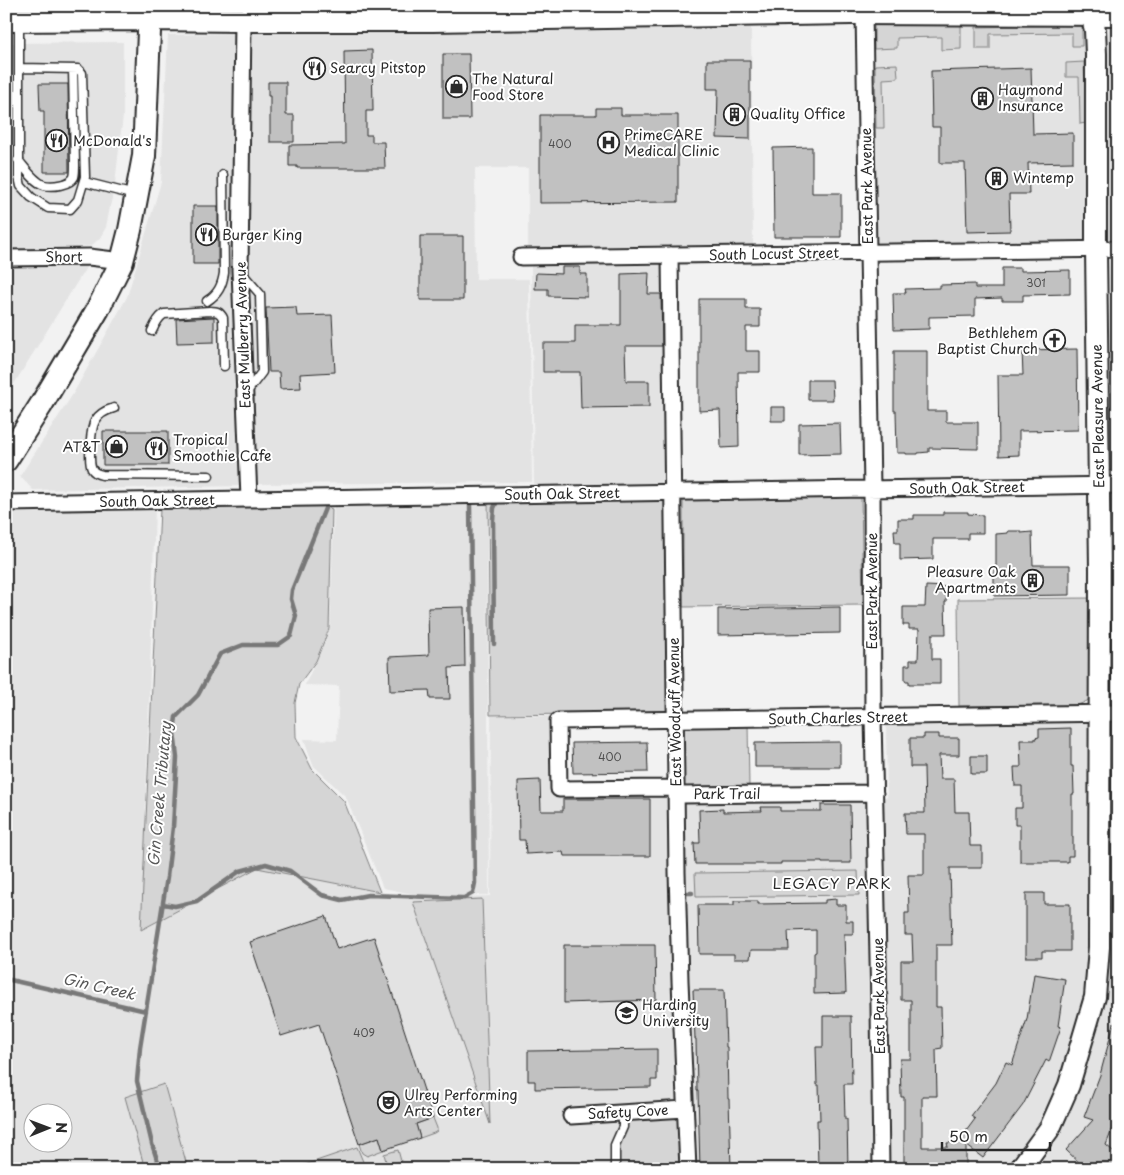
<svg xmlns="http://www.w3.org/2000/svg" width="1124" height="1175" font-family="'Playpen Sans',sans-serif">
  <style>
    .built { fill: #e3e3e3; fill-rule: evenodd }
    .green { fill: #d5d5d5; stroke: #808080 }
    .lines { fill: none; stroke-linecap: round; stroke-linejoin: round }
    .stream { stroke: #787878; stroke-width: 4.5 }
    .building { fill: #c1c1c1; stroke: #2b2b2b }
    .lane-casing { stroke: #2b2b2b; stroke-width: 11 }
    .street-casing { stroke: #2b2b2b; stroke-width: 19 }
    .secondary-casing { stroke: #2b2b2b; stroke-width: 24 }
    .primary-casing { stroke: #2b2b2b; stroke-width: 26 }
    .lane { stroke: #fff; stroke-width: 8 }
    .street { stroke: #fff; stroke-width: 15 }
    .secondary { stroke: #fff; stroke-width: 20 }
    .primary { stroke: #fff; stroke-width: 22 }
    .labels { text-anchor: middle; stroke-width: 4; stroke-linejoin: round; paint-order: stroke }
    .number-label { font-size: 11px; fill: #505050 }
    .poi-label { font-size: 14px; fill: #2b2b2b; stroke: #fff; text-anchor: start }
    .street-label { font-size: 14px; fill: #2b2b2b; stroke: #fff }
    .water-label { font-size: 15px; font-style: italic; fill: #585858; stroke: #fff }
    .neighbourhood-label { font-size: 15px; letter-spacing: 1px; fill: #2b2b2b; stroke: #fff }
  </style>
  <rect width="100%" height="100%" fill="#f2f2f2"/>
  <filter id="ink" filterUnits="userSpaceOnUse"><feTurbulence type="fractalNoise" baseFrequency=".02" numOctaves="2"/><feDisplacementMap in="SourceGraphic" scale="10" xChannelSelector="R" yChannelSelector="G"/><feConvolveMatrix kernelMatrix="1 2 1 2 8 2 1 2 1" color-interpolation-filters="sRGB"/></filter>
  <g filter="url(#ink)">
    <path class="built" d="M1087,20L1090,241L876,243L874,22Z
      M1118,24V241H1104L1107,25Z
      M751,28L753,249L528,250V168H475L476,279H529L532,482L255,484L245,269L248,31Z
      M236,33L241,486L33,490L20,476L73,394L127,297L161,182L168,35Z
      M123,42V116L115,183L106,227L100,238L91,246L6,250V43Z
      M665,261L667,484L534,485L531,263Z
      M87,266L6,397V267Z
      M1114,300H1118V469H1117Z
      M487,501L489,895H418L383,888L346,797L313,765L304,739L337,740L339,686L305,685L330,630L334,505Z
      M155,507L142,930L257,868L416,899L490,896L491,716H552L553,793L669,792L683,799L887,797L886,723L1118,720V1169H6V508ZM32,1112H62V1142H32Z"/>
    <path class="green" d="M961,23V49L941,50V37L897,38V48L874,49V24Z
      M1082,25V46H1072V33L990,34V49H976V27Z
      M1084,62L1086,123L1080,124L1079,77H1066V63Z
      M897,64L898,78L883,79L884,128H876L875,65Z
      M861,497L863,605L683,607V498Z
      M665,501L669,713L490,715L488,502Z
      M319,504L332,509L329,629L316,661L299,684L295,703L296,737L312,769L344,801L380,892L257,868L141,930L160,509Z
      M1091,598L1092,695L1087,701L1078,705L959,706L958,599Z
      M748,724L749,787L683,788L682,725Z
      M858,871L859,895L696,897L695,873Z
      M482,899L490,1124L413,902Z
      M164,1084L188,1169H145L125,1097Z
      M681,1115L682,1169H618V1143L626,1123L631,1117Z
      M433,1118L437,1128V1131L434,1133L420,1138L416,1124Z
      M379,1137L383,1150L367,1156L362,1153L359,1144Z
      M357,1147L366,1169H293Z
      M398,1150L401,1161L387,1165L384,1154Z"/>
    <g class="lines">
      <path class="stream" d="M494,644L493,520L494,508L497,501
        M686,893H692
        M163,904L175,906L197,901L240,871L266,864L290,871L322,895L342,900L368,895L464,898L473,893L475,883L470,505
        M6,979L146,1011
        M160,1169L152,1144L137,1081L140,1048L167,877L173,827L177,757L174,732L176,717L198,695L220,654L243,645H278L291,636L296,616L291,599L292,590L326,506"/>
    </g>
    <path class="building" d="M372,50L373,111H366V135H372V142H384L385,168H297V166H289V145L345,144L344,51Z
      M443,54H469L470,119H443Z
      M707,60H750V139L717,138L718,89H707Z
      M1031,68L1033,134L1073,133V162L1028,163L1029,194H1009L1010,231L967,232L965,163H940V127H932L931,71Z
      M268,82H286V115H294V142H270V96H268Z
      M39,84H68L69,172H44V111H40Z
      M596,108H621V115H678V202L540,203V115H596Z
      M812,147V193H841V237H774L773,148Z
      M193,206H218V264H193Z
      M420,236H463V300H420Z
      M562,267H580V274H587V297L548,296V289H535L536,273L562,274Z
      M1002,268H1021V271L1070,270V294L1023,295V301H1002V298L975,299V316L929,317V329L894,330L893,293H906L905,289L940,288V285L975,284V288H1002Z
      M649,273L648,294H661L662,346H625L626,381H649V407L581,408L580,372H543V343H575V325H621V274Z
      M699,299H746V309H760V327H746V351H760V372H738L739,447L721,448L720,410L699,411Z
      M296,307L297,316L332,315L335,372L300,374L301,388L280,389L279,372H269L266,308Z
      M214,317V342L177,343L176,319Z
      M1077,349L1078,430L1019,431V455L999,456L998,375H1023L1022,350Z
      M894,351H927V411H946V422H978V449L929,448V452L918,453V454H906V453H897L896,411H894Z
      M808,380H832L833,400H808Z
      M771,407H785V421H771Z
      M840,423L841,454L799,455V424Z
      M103,431H168V465H103Z
      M943,512H968V514L983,515V533H968V539H933V559L900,560V543H895L894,530H898V519H914V515H943Z
      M1008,531H1021V533L1032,532L1033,565H1070V595L994,596V566H996V534L1008,533Z
      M926,586L947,587L946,602H945L946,634H932V659H940V684H909V681H905V665H910V660H918L919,629H909V625H903V607H925Z
      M464,607L465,667L449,668L450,699H430L429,690L390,691L389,657L429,655L428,608Z
      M840,607V633L718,635V609Z
      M1071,728V766H1073L1074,794H1072V837H1073V856H1068V862H1020V825H1015V808H1022V786H1015L1014,767H1021L1020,740H1035V738L1039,737V729Z
      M924,734H939V738H959V755H939L940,779H954L955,812H969L970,846H982V868H950L952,945H936V1007H941L942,1048L936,1049L937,1096H922V1147H948L947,1143L958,1142L975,1119L971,1116L996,1083L1006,1062L1012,1065L1027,1019L1034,974L1065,979L1058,1026L1061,1027L1049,1062L1046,1060L1023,1105L983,1158L966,1145V1169H904V1097H901L900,1059H911V1000H901V961H913L912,935H905V913H909L908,875H924V834H906L905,813H925L924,767H910V738H924Z
      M647,742L648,772L573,773L572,743Z
      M840,742V767H755V743Z
      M971,756H987V774H971Z
      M540,780L541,811H563V799H650V856H564L563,852L526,854L525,840H519L518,781Z
      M821,805H850L851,863H822V862H781V864H695L694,843H700L699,810L723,809V812L762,811L761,807H780V811H821Z
      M1026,893H1044V904H1070V951H1042V957H1026Z
      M836,899V905H846V921H853V934H844L846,993L814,994V953L816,952V930L788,931L789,950H751L750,959H734V954H699L698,905H734V901H758V904L825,903V900Z
      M326,916L337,949L374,937L433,1118L416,1124L420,1138L383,1150L379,1137L359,1144L319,1024L281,1036L250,942Z
      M564,945H655L656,1000L564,1003Z
      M693,990H724L726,1047H727L728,1099H729L731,1169H700L698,1091H697L696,1039H695Z
      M823,1016H851L852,1084H844L845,1119H847L848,1169H818L817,1120H820L819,1085H817L816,1047H823Z
      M1114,1023L1118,1024V1115L1106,1145L1118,1155V1157L1107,1169H1086L1066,1150L1093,1120L1084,1117L1100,1075Z
      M657,1049V1080H651V1087L535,1089V1081H528V1051Z"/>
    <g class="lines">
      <defs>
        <path id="lane" d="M19,68L78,69L82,73L85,177L78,200L70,209L48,208L31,197L21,186L19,177V22
          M18,160C25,168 34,182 44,185C52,187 70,185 74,177C75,174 75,168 75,165L73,69
          M84,182L135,195
          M241,272L260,294L262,372L246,393
          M207,301C218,294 222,286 224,273L223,175
          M152,331C155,324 158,318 164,314L210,311C217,311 220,312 223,318L224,366
          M114,408C107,410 99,413 95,421C91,427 88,462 92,469C94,473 98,474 102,475L209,476
          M615,1169V1145L623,1127V1113"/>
        <path id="street" d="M864,13L872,489L873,717L879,1006L881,1169
          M243,20L240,270L249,499
          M670,255L677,872L680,981L688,1169
          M521,257L1118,249
          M6,258L89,257L122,261
          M6,503L1118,485
          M875,793L682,795L670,788L559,789L558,721L1118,713
          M571,1116L685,1109"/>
        <path id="secondary" d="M1020,1169L1050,1128L1069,1085L1095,997L1099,947L1100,570L1096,249V54L1095,30L1089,6"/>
        <path id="primary" d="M6,20L150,19L243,20H433L851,13L1118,14
          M6,460L41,405L98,309L122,261L130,230L144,156L150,6"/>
      </defs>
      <use href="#lane" class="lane-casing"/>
      <use href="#street" class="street-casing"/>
      <use href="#secondary" class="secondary-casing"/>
      <use href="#primary" class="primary-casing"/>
      <use href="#lane" class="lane"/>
      <use href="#street" class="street"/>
      <use href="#secondary" class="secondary"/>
      <use href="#primary" class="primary"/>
    </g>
  </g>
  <defs>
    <symbol id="restaurant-ring" viewBox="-11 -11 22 22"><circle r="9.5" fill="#fff" stroke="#2b2b2b" stroke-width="1.5"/><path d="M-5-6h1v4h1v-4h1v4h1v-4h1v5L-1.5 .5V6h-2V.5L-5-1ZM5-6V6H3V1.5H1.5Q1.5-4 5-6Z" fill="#2b2b2b"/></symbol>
    <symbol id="shop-ring" viewBox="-11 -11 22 22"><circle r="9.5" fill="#fff" stroke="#2b2b2b" stroke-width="1.5"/><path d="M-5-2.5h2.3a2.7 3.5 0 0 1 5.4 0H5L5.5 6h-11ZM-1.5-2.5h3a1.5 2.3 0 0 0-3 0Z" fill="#2b2b2b"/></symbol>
    <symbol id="building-ring" viewBox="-11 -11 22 22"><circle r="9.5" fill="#fff" stroke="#2b2b2b" stroke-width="1.5"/><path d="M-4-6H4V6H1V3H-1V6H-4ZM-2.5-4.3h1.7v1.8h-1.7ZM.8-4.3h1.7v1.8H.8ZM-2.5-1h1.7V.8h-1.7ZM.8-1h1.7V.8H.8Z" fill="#2b2b2b"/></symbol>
    <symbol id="hospital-ring" viewBox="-11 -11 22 22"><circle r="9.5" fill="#fff" stroke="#2b2b2b" stroke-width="1.5"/><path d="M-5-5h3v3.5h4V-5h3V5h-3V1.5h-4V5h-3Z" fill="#2b2b2b"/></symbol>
    <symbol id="church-ring" viewBox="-11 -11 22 22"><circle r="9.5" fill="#fff" stroke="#2b2b2b" stroke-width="1.5"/><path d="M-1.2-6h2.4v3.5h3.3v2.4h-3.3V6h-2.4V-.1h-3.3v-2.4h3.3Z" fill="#2b2b2b"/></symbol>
    <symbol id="university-ring" viewBox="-11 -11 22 22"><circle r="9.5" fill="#fff" stroke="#2b2b2b" stroke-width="1.5"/><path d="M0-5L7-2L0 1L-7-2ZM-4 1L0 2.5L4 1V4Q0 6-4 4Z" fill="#2b2b2b"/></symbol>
    <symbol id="theatre-ring" viewBox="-11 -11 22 22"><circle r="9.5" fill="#fff" stroke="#2b2b2b" stroke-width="1.5"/><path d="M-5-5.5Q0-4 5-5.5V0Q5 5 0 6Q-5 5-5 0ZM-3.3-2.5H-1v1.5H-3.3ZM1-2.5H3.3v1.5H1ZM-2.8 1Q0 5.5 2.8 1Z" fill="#2b2b2b"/></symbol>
  </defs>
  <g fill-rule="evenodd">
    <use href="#restaurant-ring" x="302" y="56" width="25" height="25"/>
    <use href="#shop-ring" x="444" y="74" width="25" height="25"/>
    <use href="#building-ring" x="970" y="86" width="25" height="25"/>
    <use href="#building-ring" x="722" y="102" width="25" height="25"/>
    <use href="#restaurant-ring" x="44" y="128" width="25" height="25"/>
    <use href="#hospital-ring" x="596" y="130" width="25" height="25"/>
    <use href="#building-ring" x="984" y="166" width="25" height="25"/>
    <use href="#restaurant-ring" x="194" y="222" width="25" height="25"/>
    <use href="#church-ring" x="1042" y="328" width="25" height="25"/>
    <use href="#shop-ring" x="104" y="434" width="25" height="25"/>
    <use href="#restaurant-ring" x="144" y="436" width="25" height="25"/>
    <use href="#building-ring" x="1020" y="568" width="25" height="25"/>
    <use href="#university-ring" x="614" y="1000" width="25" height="25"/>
    <use href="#theatre-ring" x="376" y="1090" width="25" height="25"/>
  </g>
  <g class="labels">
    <g class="number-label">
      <text x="560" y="148">400</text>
      <text x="1036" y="287">301</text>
      <text x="610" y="761">400</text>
      <text x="364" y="1037">409</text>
    </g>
    <g class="poi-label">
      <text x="330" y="73">Searcy Pitstop</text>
      <text x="472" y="84">The Natural<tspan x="472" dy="16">Food Store</tspan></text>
      <text x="998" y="95">Haymond<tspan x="998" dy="16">Insurance</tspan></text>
      <text x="750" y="119">Quality Office</text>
      <text x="624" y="140">PrimeCARE<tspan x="624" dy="16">Medical Clinic</tspan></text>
      <text x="73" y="146">McDonald's</text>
      <text x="1013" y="183">Wintemp</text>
      <text x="222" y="240">Burger King</text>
      <text x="1038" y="338" text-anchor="end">Bethlehem<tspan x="1038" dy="16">Baptist Church</tspan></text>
      <text x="173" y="445">Tropical<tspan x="173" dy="16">Smoothie Cafe</tspan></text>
      <text x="100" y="452" text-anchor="end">AT&amp;T</text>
      <text x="1016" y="577" text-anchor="end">Pleasure Oak<tspan x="1016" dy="16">Apartments</tspan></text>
      <text x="642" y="1010">Harding<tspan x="642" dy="16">University</tspan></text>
      <text x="404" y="1100">Ulrey Performing<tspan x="404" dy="16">Arts Center</tspan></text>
    </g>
    <g class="street-label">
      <text transform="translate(867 186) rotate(-91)" y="5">East Park Avenue</text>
      <text transform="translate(774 254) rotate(-1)" y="5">South Locust Street</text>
      <text transform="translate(64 257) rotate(-1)" y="5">Short</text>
      <text transform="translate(243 335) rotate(-92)" y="5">East Mulberry Avenue</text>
      <text transform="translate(1098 416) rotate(-91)" y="5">East Pleasure Avenue</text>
      <text transform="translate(967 488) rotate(-1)" y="5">South Oak Street</text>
      <text transform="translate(562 494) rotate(-1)" y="5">South Oak Street</text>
      <text transform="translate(157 501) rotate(-1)" y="5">South Oak Street</text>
      <text transform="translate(872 591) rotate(-90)" y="5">East Park Avenue</text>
      <text transform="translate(675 712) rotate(-91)" y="5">East Woodruff Avenue</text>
      <text transform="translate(838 718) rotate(-1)" y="5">South Charles Street</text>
      <text x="727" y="799">Park Trail</text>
      <text transform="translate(879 996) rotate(-91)" y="5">East Park Avenue</text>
      <text transform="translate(628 1112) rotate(-3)" y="5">Safety Cove</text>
    </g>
    <g class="water-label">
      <text transform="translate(160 794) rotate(-85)" y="5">Gin Creek Tributary</text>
      <text transform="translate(99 987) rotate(13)" y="5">Gin Creek</text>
    </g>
    <g class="neighbourhood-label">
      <text x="832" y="889">LEGACY PARK</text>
    </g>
  </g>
  <rect width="1124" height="1175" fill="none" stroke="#fff" stroke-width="25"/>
  <rect x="12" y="12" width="1099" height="1150" fill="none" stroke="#2b2b2b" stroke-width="2" filter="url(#ink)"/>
  <g transform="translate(48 1128) rotate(89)"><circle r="24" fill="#ffffff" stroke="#aaaaaa"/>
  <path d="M0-4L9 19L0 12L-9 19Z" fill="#2b2b2b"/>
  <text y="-8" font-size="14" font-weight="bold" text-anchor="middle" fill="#2b2b2b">N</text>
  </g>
  <path d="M942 1142v8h108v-8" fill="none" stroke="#2b2b2b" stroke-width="2.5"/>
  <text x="949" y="1142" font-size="15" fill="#2b2b2b" stroke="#ffffff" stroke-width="4" paint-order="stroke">50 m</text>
</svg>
